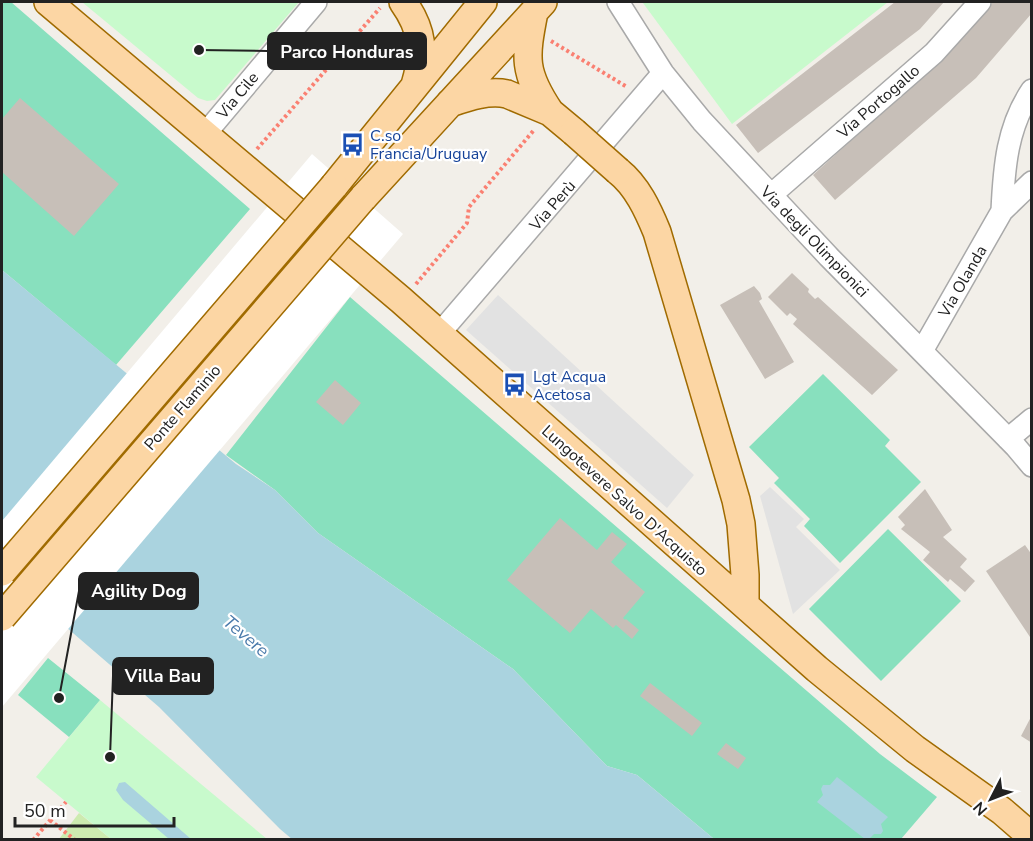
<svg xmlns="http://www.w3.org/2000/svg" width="1033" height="841" font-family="'Nunito Sans',sans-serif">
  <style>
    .grass { fill: #cdebb0 }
    .park { fill: #c8facc }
    .pitch { fill: #88e0be }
    .parking { fill: #e2e2e2 }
    .water { fill: #aad3df }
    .pier { fill: #fff }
    .building { fill: #c7bfb8 }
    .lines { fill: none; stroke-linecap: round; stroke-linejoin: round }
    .minor-casing { stroke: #a9a9a9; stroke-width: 24 }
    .major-casing { stroke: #a06b00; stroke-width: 30 }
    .path { stroke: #fa8072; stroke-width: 4; stroke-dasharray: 3 3; stroke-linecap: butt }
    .minor { stroke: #fff; stroke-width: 21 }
    .major { stroke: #fcd6a4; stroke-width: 27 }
    .major-bridge-casing { stroke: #a06b00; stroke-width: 30; stroke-linecap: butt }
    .major-bridge { stroke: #fcd6a4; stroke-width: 27 }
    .labels { text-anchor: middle; stroke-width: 4.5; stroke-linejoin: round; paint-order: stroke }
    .street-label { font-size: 16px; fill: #222; stroke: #fff }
    .transit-label { font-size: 16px; fill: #164399; stroke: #fff; text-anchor: start }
    .water-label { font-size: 18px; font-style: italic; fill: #4a7aab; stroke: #fff }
    .leader { fill: none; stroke: #222; stroke-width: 2 }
    .callout-dot { fill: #222; stroke: #fff; stroke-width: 2 }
    .callout { fill: #222; stroke: #222; stroke-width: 2 }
    .callout-label { font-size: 18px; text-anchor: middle; font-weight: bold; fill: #fff }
  </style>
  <rect width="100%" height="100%" fill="#f2efe9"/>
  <path class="grass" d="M79,813L111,839H59Z"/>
  <path class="park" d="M82,2H299L215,100L207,101L198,98Z
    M644,2H888L732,124L643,3Z
    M100,700L267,839H111L36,777Z"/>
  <path class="pitch" d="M2,2H11L250,209L116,365L2,270Z
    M350,297L880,754L937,797L901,839H714L637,775L607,766L513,669L318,533L275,490L226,455Z
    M823,374L890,440L885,446L921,482L840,563L804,526L810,519L774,483L779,478L749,447Z
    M888,529L961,601L881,681L809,609Z
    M48,658L100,700L69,737L18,695Z"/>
  <path class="parking" d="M498,295L694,475L667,508L466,330Z
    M770,487L804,519L796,527L840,570L793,614L760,496Z"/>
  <path class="water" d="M2,270L236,464L275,490L318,533L513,669L607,766L637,775L714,839L293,840L280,829L159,707L2,572Z
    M837,777L888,817L881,824L883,831L881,834H874L869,839H865L817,802L823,795L821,789L823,785H830Z
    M125,782L191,839H169L123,800L116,790L119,783Z"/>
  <path class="pier" d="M312,154L403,234L2,707V521Z"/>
  <path class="building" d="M895,2H944L920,29L758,153L736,125Z
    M993,2H1032V13L976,78L835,200L813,175L951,50Z
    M20,98L119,184L74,236L2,172V119Z
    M792,273L809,289L808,292L815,299L818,297L898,370L872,395L793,324L797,319L790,313L787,316L768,297Z
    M754,286L760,293L762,299L759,301L794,362L765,379L720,305Z
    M335,380L361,403L343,425L316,402Z
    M925,489L952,530L943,537L967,559L960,567L975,581L965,592L950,579L948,582L923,560L930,552L901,529L905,525L898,517Z
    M560,518L597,550L612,532L627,544L611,562L645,592L623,618L625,620L626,619L639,630L632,639L616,625L613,628L591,609L570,633L507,580Z
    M1025,545L1032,555V640L986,571Z
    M650,683L702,723L692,736L640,696Z
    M1032,715V743L1021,736Z
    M726,743L746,758L738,769L717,754Z"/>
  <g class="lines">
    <defs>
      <path id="minor" d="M618,2L663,73L702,121L829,257L1016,447L1032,466
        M205,134L316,2
        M771,195L934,53L980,2
        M1002,211C1004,167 1007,127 1032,90
        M439,334L663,73
        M922,351L1002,211L1032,182
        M1008,439L1032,419"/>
      <path id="major" d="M48,2L401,300L817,669L915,749L1002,811L1032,837
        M403,2C423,30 425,52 415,85
        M534,12C525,58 523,72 550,112
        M450,103C468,97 488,90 507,94L550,112L574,132
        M618,171C637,186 648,210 657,232L736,500L741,524L745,575V605
        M334,186L483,2
        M363,198L543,2"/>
    </defs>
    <use href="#minor" class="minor-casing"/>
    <use href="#major" class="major-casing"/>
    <path class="path" d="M551,41L627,87
      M257,149L380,8
      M416,284L467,223L469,207L534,130
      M50,820L75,840
      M33,840L66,802"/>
    <use href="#minor" class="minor"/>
    <use href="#major" class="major"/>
    <defs>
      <path id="major-bridge" d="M574,132L618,171
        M2,572L334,186
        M2,617L363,198"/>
    </defs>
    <use href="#major-bridge" class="major-bridge-casing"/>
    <use href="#major-bridge" class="major-bridge"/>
  </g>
  <defs>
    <symbol id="bus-bare" viewBox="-9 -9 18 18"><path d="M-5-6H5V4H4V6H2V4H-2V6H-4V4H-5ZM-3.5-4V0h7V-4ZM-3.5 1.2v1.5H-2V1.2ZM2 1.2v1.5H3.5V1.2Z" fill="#1a4fb4" stroke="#fff" stroke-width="2.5" paint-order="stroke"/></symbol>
  </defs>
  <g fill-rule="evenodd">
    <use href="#bus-bare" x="336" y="128" width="33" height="33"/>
    <use href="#bus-bare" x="498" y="368" width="33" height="33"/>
  </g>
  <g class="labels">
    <g class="street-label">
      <text transform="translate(237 95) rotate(-50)" y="6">Via Cile</text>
      <text transform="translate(878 101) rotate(-41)" y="6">Via Portogallo</text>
      <text transform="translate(552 205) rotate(-49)" y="6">Via Perù</text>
      <text transform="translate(815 241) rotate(46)" y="6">Via degli Olimpionici</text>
      <text transform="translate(962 281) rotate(-60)" y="6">Via Olanda</text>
      <text transform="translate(182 407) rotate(-49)" y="6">Ponte Flaminio</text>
      <text transform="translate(625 500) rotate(42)" y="6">Lungotevere Salvo D'Acquisto</text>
    </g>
    <g class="transit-label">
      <text x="370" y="141">C.so<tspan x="370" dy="18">Francia/Uruguay</tspan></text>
      <text x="533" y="382">Lgt Acqua<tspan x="533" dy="18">Acetosa</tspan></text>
    </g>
    <g class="water-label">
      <text transform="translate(246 636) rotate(40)" y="6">Tevere</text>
    </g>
  </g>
  <path class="leader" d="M199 50L268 51M59 698L79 591M110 757L113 676"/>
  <g class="callout-dot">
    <circle cx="199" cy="50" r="6"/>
    <circle cx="59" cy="698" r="6"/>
    <circle cx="110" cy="757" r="6"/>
  </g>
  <g class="callout">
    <rect x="268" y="33" width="158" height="36" rx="6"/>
    <rect x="79" y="573" width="119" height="36" rx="6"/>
    <rect x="113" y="658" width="100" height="36" rx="6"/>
  </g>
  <g class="callout-label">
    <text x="347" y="58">Parco Honduras</text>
    <text x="139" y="597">Agility Dog</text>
    <text x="163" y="682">Villa Bau</text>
  </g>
  <rect width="1033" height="841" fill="none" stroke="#222222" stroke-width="6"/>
  <g transform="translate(991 799) rotate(228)" stroke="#ffffff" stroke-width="4.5" paint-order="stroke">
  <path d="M0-4.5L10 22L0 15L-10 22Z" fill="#222222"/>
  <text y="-9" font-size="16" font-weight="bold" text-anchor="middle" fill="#222222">N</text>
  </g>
  <path d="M15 817v9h159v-9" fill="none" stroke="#222222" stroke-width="3"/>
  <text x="24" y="817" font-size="18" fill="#222222" stroke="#ffffff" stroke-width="4.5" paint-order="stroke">50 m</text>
</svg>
